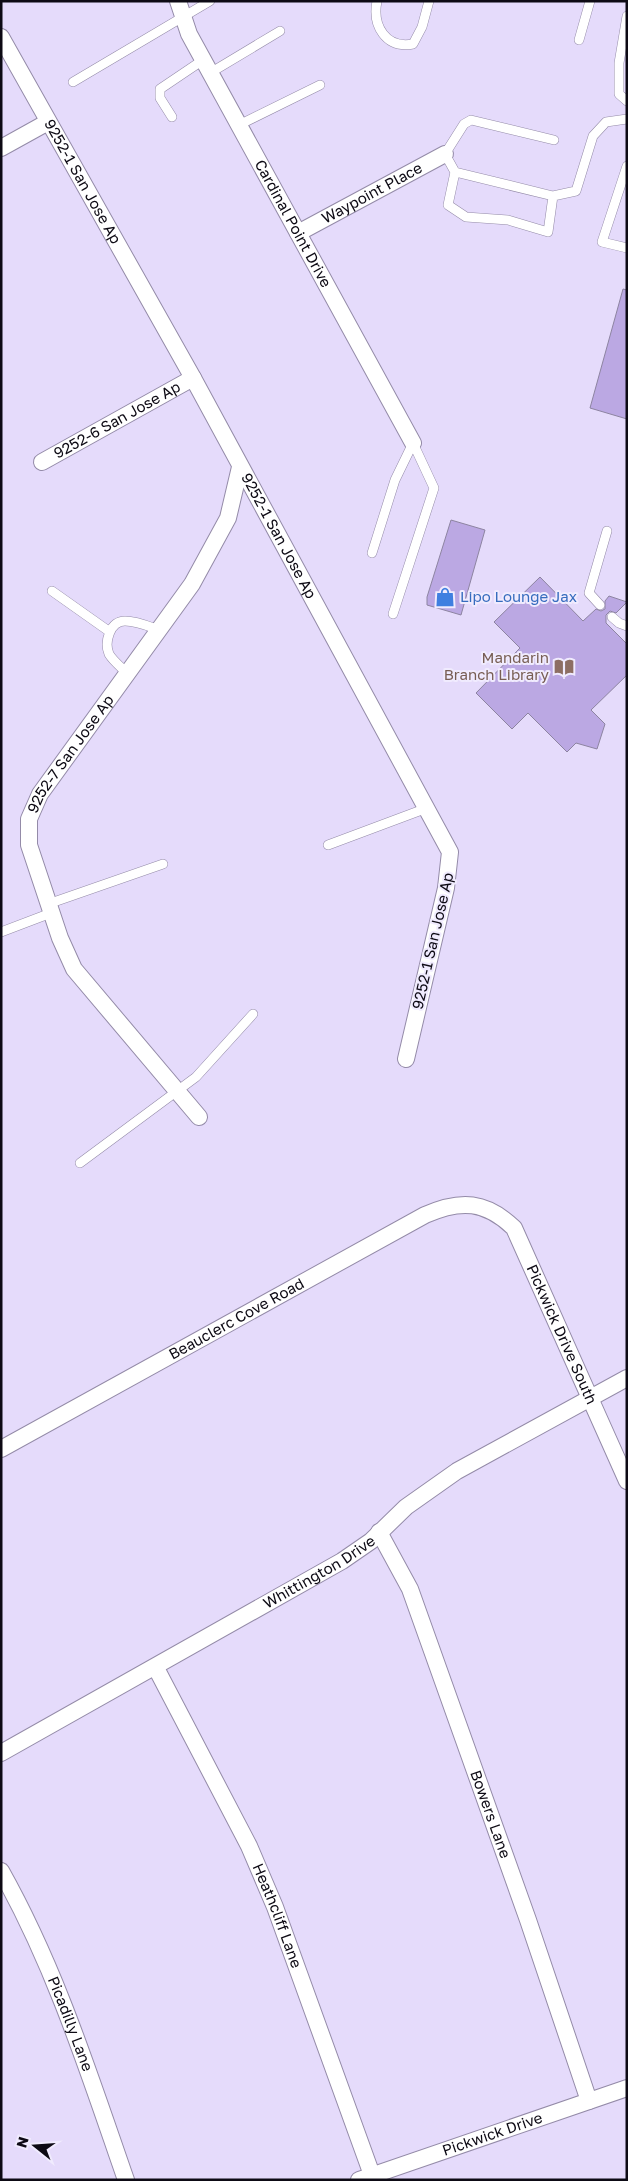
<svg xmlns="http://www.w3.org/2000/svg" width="628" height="2181" font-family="'Golos Text',sans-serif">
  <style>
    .building { fill: #bba8e3; stroke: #8d84a1 }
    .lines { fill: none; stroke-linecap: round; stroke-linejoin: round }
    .lane-casing { stroke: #948ba8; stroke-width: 10 }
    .street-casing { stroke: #948ba8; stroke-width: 18 }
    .lane { stroke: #fff; stroke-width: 9 }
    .street { stroke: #fff; stroke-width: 16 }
    .labels { text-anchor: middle; stroke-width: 4; stroke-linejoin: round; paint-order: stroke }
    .street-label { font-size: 15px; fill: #0d0a14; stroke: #f0ebfe }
    .shop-label { font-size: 15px; fill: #366cbe; stroke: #f0ebfe; text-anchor: start }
    .education-label { font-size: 15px; fill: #785e54; stroke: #f0ebfe; text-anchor: end }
  </style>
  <rect width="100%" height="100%" fill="#e5dbfb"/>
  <path class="building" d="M623,289L627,290V419L590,408Z
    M451,520L485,530L461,615L427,605V597Z
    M540,577L583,621L596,609L601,611L605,609V601L609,596L627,602L616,613L610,611L606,615V623L627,644V675L591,710L605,724L597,749L576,743L567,752L528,713L512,729L476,693L520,648L494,622Z"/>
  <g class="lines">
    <defs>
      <path id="lane" d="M377,1C372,26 386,49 413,44L422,27L429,1
        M627,16L619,63V94L627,101
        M579,40L590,1
        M210,73L280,31
        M73,82L210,1
        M172,117L160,98V89L203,60
        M239,125L320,85
        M554,140L471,120L464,124L445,154L455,172L553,196L576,191L593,136L606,122L627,119
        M627,166L602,242L627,248
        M455,172L448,205L466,217L508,220L548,232L553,196
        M372,553L395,480L413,443
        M52,591L110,632
        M600,605L589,593L607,531
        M393,614L434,488L413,443
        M612,617L619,623L627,626
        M128,674C122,668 113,661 109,654C104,642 110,621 125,621C137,621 148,626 159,630
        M328,845L427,808
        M48,904L163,864
        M1,932L51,913
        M80,1163L196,1077L253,1014"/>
      <g id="street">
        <path id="s1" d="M178,1L189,34L413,443"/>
        <path id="s2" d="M1,37L193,378L450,852L446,888L406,1059"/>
        <path d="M1,148L48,122"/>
        <path id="s3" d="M298,233L445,154"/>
        <path id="s4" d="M42,462L193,378"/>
        <path id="s5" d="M199,1117L74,969L60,938L29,845V819L40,794L192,584L228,518L240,467"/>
        <path id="s6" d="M1,1449L425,1215C461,1199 486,1201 514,1228L627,1481"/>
        <path id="s7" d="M379,1532L410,1589L528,1920L589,2101"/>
        <path id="s8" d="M156,1668L249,1846L275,1907L372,2175"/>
        <path id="s9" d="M1,1753L342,1561L371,1541L406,1507L457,1471L627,1378"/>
        <path id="s10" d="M1,1871C56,1969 89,2074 126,2180"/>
        <path id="s11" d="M359,2180L627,2088"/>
      </g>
    </defs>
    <use href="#lane" class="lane-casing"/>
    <use href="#street" class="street-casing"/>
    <use href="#lane" class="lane"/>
    <use href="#street" class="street"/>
  </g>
  <defs>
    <symbol id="shop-bare" viewBox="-9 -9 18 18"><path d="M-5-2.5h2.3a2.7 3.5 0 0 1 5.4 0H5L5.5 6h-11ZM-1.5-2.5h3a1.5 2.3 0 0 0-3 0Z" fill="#3f7fe0" stroke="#f0ebfe" stroke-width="2.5" paint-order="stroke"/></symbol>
    <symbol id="library-bare" viewBox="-9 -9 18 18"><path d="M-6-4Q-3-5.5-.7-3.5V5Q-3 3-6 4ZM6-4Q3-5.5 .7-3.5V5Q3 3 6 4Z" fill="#8d6e63" stroke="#f0ebfe" stroke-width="2.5" paint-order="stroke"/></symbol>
  </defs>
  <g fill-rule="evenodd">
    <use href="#shop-bare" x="431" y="583" width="28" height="28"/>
    <use href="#library-bare" x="550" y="653" width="28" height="28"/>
  </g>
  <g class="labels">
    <g class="street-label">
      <text dy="5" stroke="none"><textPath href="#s2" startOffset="166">9252-1 San Jose Ap</textPath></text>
      <text dy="5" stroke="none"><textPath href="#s3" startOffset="84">Waypoint Place</textPath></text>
      <text dy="5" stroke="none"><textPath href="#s1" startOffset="251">Cardinal Point Drive</textPath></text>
      <text dy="5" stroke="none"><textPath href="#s4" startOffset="86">9252-6 San Jose Ap</textPath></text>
      <text dy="5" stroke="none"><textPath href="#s2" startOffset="571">9252-1 San Jose Ap</textPath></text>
      <text dy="5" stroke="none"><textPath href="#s5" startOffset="429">9252-7 San Jose Ap</textPath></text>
      <text transform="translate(433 941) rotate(-77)" y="5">9252-1 San Jose Ap</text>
      <text dy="5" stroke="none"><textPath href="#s6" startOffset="269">Beauclerc Cove Road</textPath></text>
      <text dy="5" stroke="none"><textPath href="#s6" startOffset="698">Pickwick Drive South</textPath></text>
      <text dy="5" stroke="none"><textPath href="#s9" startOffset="366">Whittington Drive</textPath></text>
      <text dy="5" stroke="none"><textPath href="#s7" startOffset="304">Bowers Lane</textPath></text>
      <text dy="5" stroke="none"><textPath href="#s8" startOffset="276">Heathcliff Lane</textPath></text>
      <text dy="5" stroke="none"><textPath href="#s10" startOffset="168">Picadilly Lane</textPath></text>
      <text dy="5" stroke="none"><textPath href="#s11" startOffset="141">Pickwick Drive</textPath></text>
    </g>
    <g class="shop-label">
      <text x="460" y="602">Lipo Lounge Jax</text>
    </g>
    <g class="education-label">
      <text x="549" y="663">Mandarin<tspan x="549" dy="17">Branch Library</tspan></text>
    </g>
  </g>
  <rect width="628" height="2181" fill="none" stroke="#0d0a14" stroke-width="5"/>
  <g transform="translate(35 2146) rotate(287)" stroke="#f0ebfe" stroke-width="4" paint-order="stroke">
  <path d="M0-4L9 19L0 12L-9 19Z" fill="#0d0a14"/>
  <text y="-8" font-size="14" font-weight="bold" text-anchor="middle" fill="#0d0a14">N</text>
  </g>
</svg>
